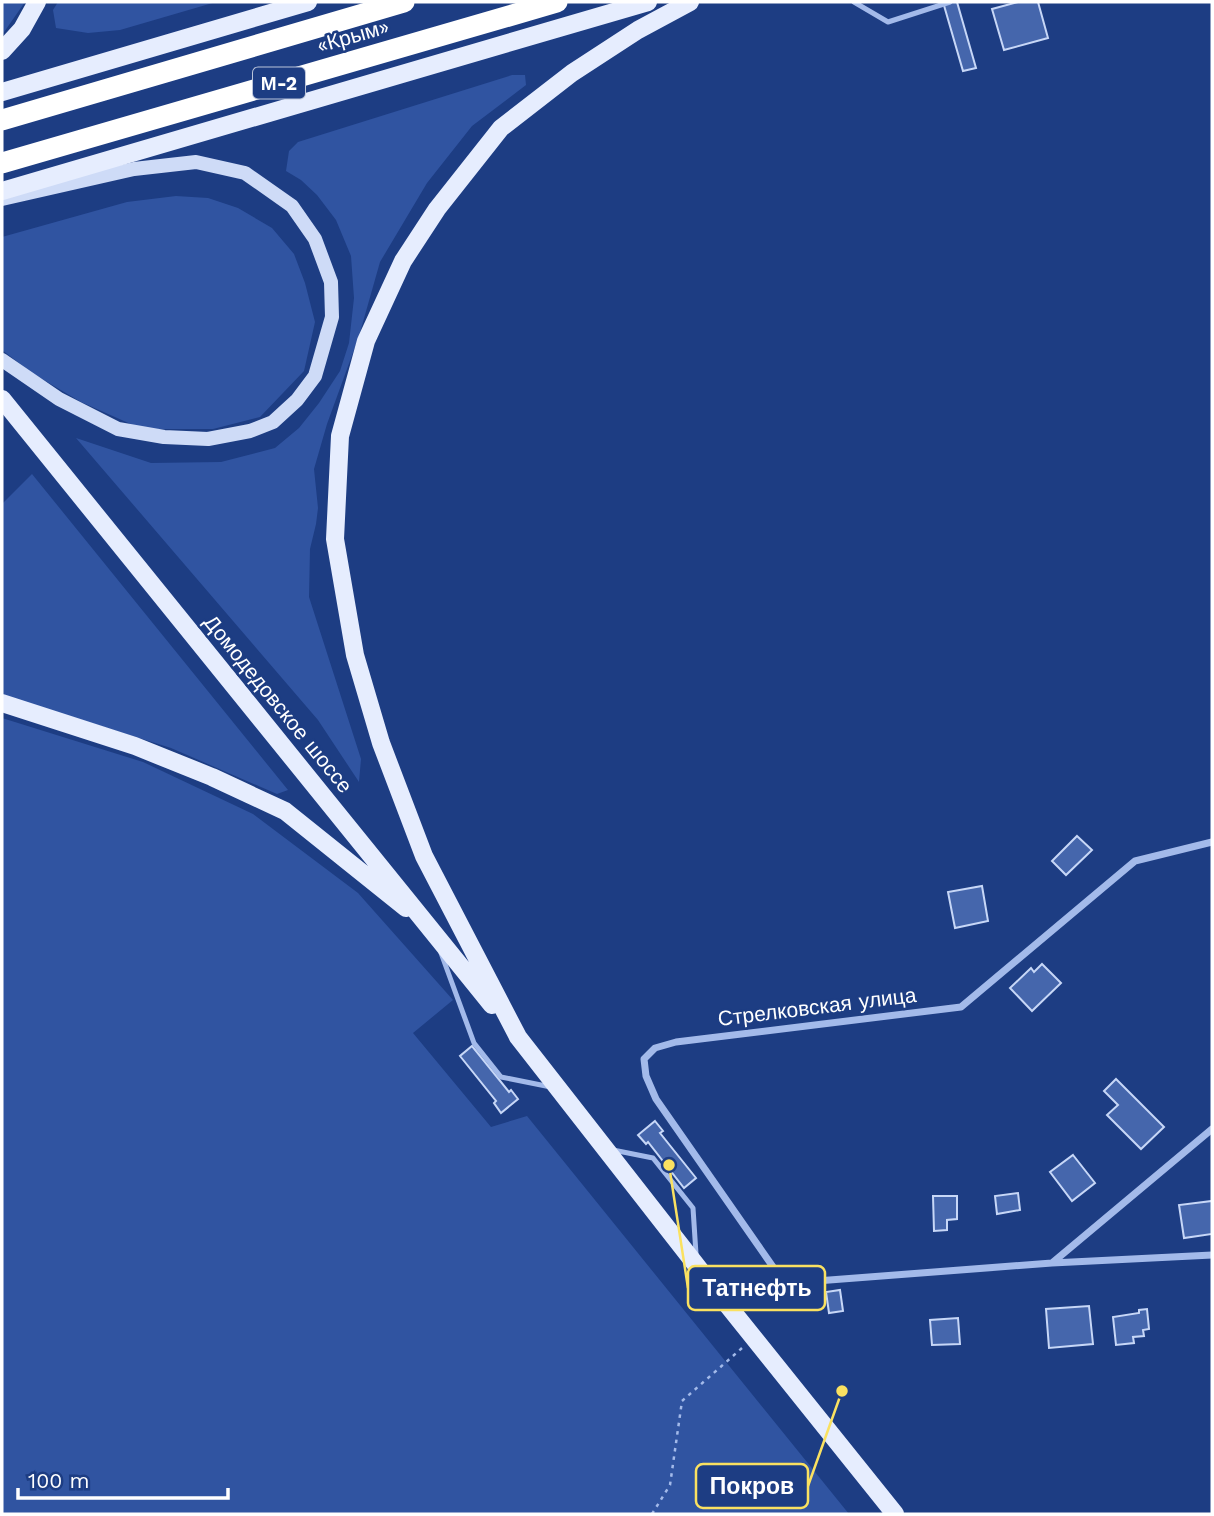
<svg xmlns="http://www.w3.org/2000/svg" width="1214" height="1516" font-family="'Work Sans',sans-serif">
  <style>
    .green { fill: #3054a1 }
    .building { fill: #4566ac; stroke: #c7d7f7; stroke-width: 2 }
    .lines { fill: none; stroke-linecap: round; stroke-linejoin: round }
    .path { stroke: #a3baea; stroke-width: 2.5; stroke-dasharray: 3.5 5; stroke-linecap: butt }
    .lane { stroke: #a3baea; stroke-width: 5 }
    .street { stroke: #a3baea; stroke-width: 7 }
    .secondary { stroke: #cedbf7; stroke-width: 14 }
    .primary { stroke: #e6edfe; stroke-width: 18 }
    .highway { stroke: #fff; stroke-width: 21 }
    .labels { text-anchor: middle; stroke-width: 5; stroke-linejoin: round; paint-order: stroke }
    .shield { fill: #1d3d83; stroke: #bbc5da; stroke-width: 2 }
    .shield-label { font-size: 19px; font-weight: bold; fill: #fff }
    .street-label { font-size: 21px; fill: #fff; stroke: #1d3d83 }
    .leader { fill: none; stroke: #fae161; stroke-width: 2.5 }
    .callout-dot { fill: #fae161; stroke: #1d3d83; stroke-width: 2.5 }
    .callout { fill: #1d3d83; stroke: #fae161; stroke-width: 2.5 }
    .callout-label { font-size: 23px; text-anchor: middle; font-weight: bold; fill: #fff }
  </style>
  <rect width="100%" height="100%" fill="#1d3d83"/>
  <path class="green" d="M2,2H25L2,35Z
    M58,2H216L120,30L88,33L56,28L53,10Z
    M512,75H525L526,85L472,126L427,183L380,262L359,336L327,424L314,469L318,508L316,524L310,549L309,597L361,759L359,782L318,720L76,438L151,463L221,462L275,448L299,428L319,403L340,371L349,343L354,298L351,256L336,220L317,195L301,180L286,171L289,151L298,142Z
    M176,196L208,198L238,208L272,228L294,254L305,283L315,322L304,371L260,417L213,429H142L81,402L32,373L2,350V237L127,202Z
    M32,474L288,790L277,794L171,748L2,695V504Z
    M2,718L143,762L253,814L358,893L453,1000L413,1033L491,1127L527,1116L849,1514H2Z"/>
  <path class="building" d="M943,2H957L976,68L963,71Z
    M1018,2H1038L1048,38L1004,50L992,9Z
    M1077,836L1092,850L1066,875L1052,861Z
    M982,886L988,921L955,928L948,892Z
    M1042,964L1061,983L1032,1011L1010,988L1031,968L1034,972Z
    M472,1046L509,1092L511,1090L518,1099L501,1113L494,1103L496,1101L460,1056Z
    M1116,1079L1164,1127L1141,1149L1107,1115L1118,1105L1104,1091Z
    M655,1121L663,1131L660,1133L696,1178L684,1188L648,1142L646,1144L638,1135Z
    M1073,1155L1095,1183L1072,1201L1050,1172Z
    M1018,1193L1020,1210L997,1214L995,1196Z
    M933,1196H957V1219L947,1220V1230L934,1231Z
    M1212,1201V1234L1184,1238L1179,1205Z
    M840,1290L843,1311L829,1313L826,1292Z
    M1089,1306L1093,1344L1049,1348L1046,1309Z
    M1147,1309L1149,1329L1143,1330L1144,1336L1133,1337L1134,1343L1116,1345L1113,1317L1139,1313V1310Z
    M958,1318L960,1344L932,1345L930,1320Z"/>
  <g class="lines">
    <path class="path" d="M652,1514L670,1485L682,1401L742,1348"/>
    <path class="lane" d="M854,2L888,22L950,2
      M441,953L474,1043L501,1077L551,1087
      M613,1150L653,1158L693,1208L696,1254"/>
    <path class="street" d="M1052,1263L1212,1255
      M785,1284L656,1099L646,1076L644,1059L655,1048L676,1042L961,1007L1135,861L1212,842
      M726,1301L764,1285L1052,1263L1212,1129"/>
    <path class="secondary" d="M2,199L134,169L196,162L245,173L292,206L315,239L331,282L332,317L315,376L297,400L273,422L250,431L208,439L164,437L118,429L59,399L2,360"/>
    <path class="primary" d="M690,2L638,30L572,73L501,128L437,209L403,261L366,341L340,436L335,539L355,655L381,743L424,856L518,1037L725,1302L895,1514
      M2,51L22,29L37,2
      M2,92L308,2
      M2,191L648,2
      M2,399L492,1005
      M2,703L135,746L212,777L285,811L406,908"/>
    <path class="highway" d="M2,120L404,2
      M2,163L557,2"/>
  </g>
  <g class="labels">
    <rect class="shield" x="253" y="67.5" width="52" height="31" rx="5"/>
    <g class="shield-label">
      <text x="279" y="90">М-2</text>
    </g>
    <g class="street-label">
      <text transform="translate(353 36) rotate(-16)" y="7">«Крым»</text>
      <text transform="translate(278 704) rotate(51)" y="7">Домодедовское шоссе</text>
      <text transform="translate(817 1007) rotate(-7)" y="7">Стрелковская улица</text>
    </g>
  </g>
  <path class="leader" d="M669 1165L688 1288M842 1391L808 1486"/>
  <g class="callout-dot">
    <circle cx="669" cy="1165" r="7"/>
    <circle cx="842" cy="1391" r="7"/>
  </g>
  <g class="callout">
    <rect x="688" y="1266" width="137" height="44" rx="7"/>
    <rect x="696" y="1464" width="112" height="44" rx="7"/>
  </g>
  <g class="callout-label">
    <text x="757" y="1296">Татнефть</text>
    <text x="752" y="1494">Покров</text>
  </g>
  <rect width="1214" height="1516" fill="none" stroke="#ffffff" stroke-width="7"/>
  <path d="M18 1488v10h210v-10" fill="none" stroke="#ffffff" stroke-width="3.5"/>
  <text x="28" y="1488" font-size="21" fill="#ffffff" stroke="#1d3d83" stroke-width="5" paint-order="stroke">100 m</text>
</svg>
